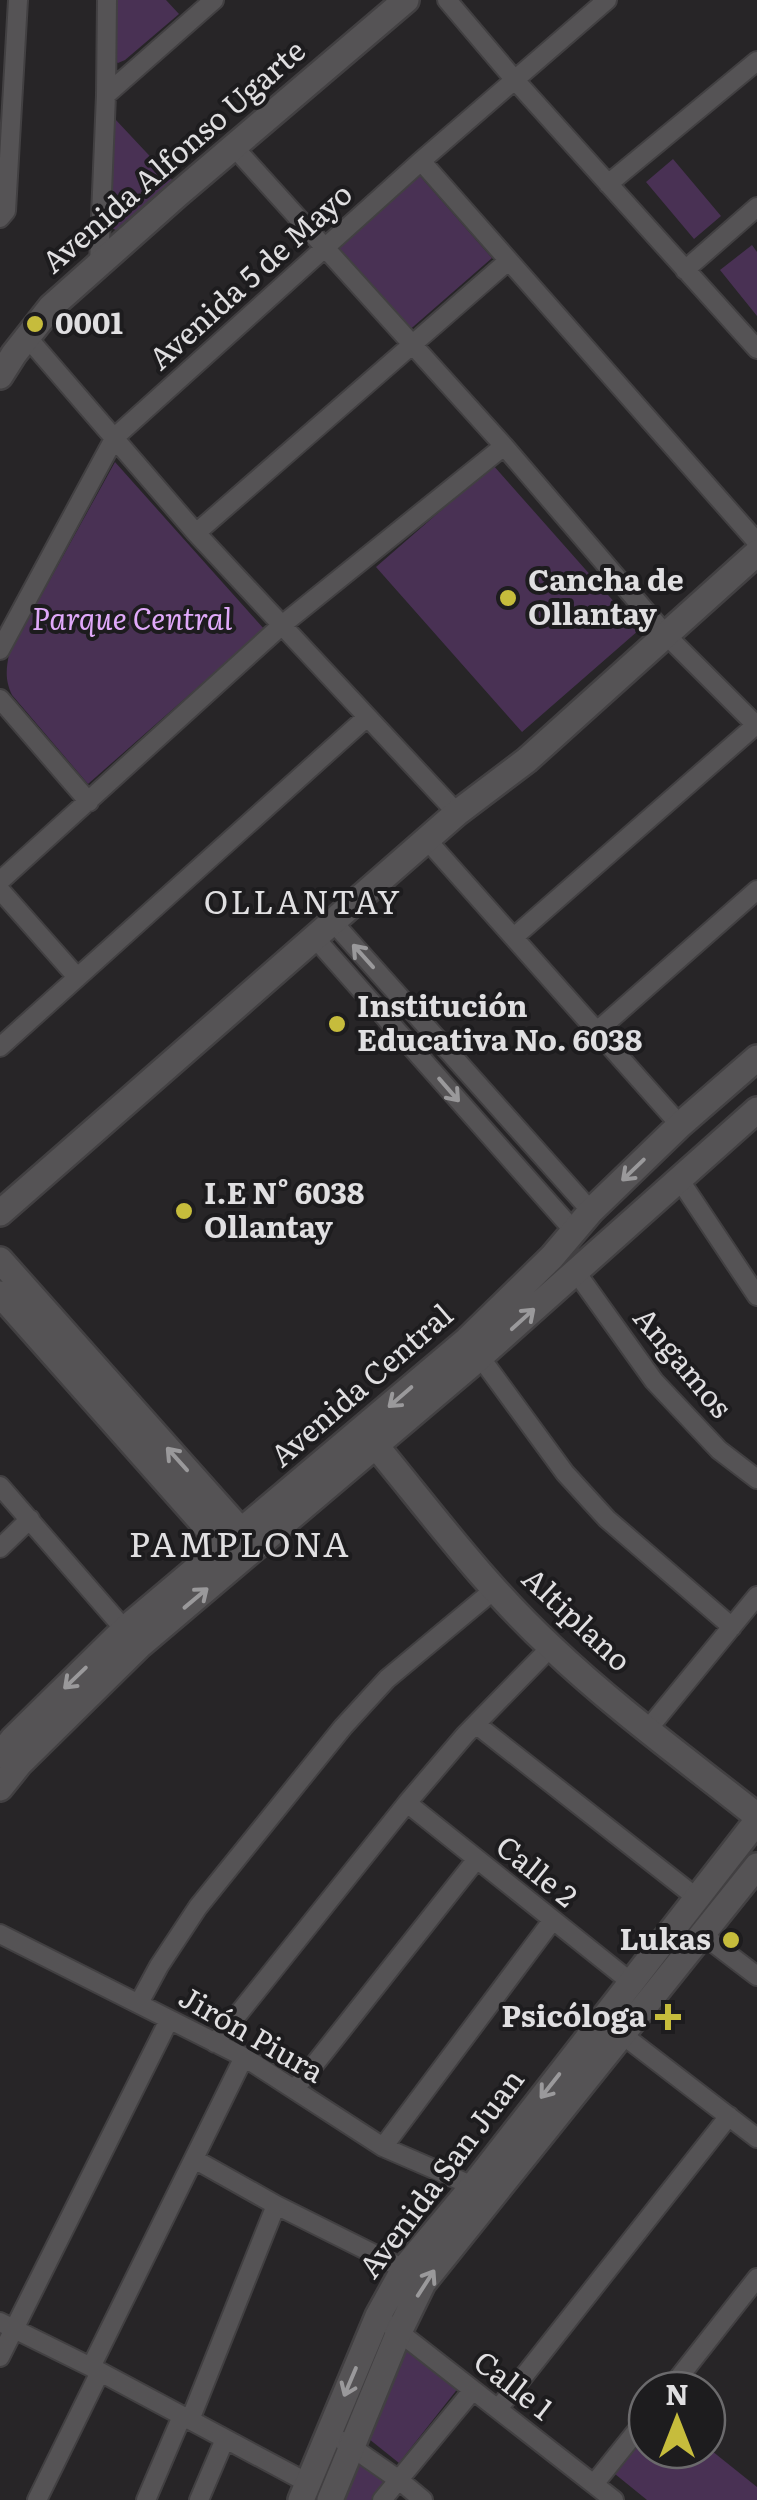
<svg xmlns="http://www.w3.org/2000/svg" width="757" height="2500" font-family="Literata,serif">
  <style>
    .green { fill: #493154 }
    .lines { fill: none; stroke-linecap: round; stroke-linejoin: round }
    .street-casing { stroke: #424042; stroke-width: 22 }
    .secondary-casing { stroke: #424042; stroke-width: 30 }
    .street { stroke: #555355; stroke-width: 18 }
    .secondary { stroke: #555355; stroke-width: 25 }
    .oneway { stroke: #9a999b }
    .poi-dot { fill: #c6bc3c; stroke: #1d1c1e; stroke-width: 4 }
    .labels { text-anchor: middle; stroke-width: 8; stroke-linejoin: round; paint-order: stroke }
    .street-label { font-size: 30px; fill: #e0dfe1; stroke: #1d1c1e }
    .poi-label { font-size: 30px; font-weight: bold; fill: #e0dfe1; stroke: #1d1c1e; text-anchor: start }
    .park-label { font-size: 30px; font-style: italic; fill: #e0a9fa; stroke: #1d1c1e }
    .neighbourhood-label { font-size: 32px; letter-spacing: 2.5px; fill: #e0dfe1; stroke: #1d1c1e }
    .quarter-label { font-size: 35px; letter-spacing: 2.5px; fill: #e0dfe1; stroke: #1d1c1e }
  </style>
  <rect width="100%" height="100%" fill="#272527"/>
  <path class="green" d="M115,0H166L179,14L125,60L118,63L113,60Z
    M115,119L176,184L119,232L112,228L108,214Z
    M673,159L721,216L694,239L646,182Z
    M420,176L492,258L406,333L334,251Z
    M752,245L757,252V316L720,270Z
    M115,462L264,629L88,784L12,695C5,680 6,670 9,654Z
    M493,465L639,630L522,732L376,567Z
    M406,2348L415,2351L459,2387L399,2463L364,2435Z
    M647,2435V2450H707V2447L757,2487V2500H647L615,2474Z
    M360,2464H365L387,2482L374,2500H337L354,2467Z"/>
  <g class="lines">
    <defs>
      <path id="street" d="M447,0L514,79L757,349
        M106,95L214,0
        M234,147L504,446L667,636L757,726
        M421,161L757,542
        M608,184L757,61
        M0,218L6,211L18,0
        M99,265L106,95L107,0
        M685,270L757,207
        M27,337L196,533L457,813
        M196,533L508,261
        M0,650L115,437L421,161L607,0
        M0,699L89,802
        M427,840L680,1125
        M0,881L282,625L504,446
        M0,890L77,977
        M333,922L591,1211
        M514,937L756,725
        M315,938L574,1231
        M596,1032L757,890
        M0,1047L367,717
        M679,1179L757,1296
        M576,1272L654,1381L719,1450L757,1479
        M475,1350L565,1473L607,1519L732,1627
        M0,1486L132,1638
        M0,1548L30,1519
        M477,1725L697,1898
        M648,1729L757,1596
        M407,1803L632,1983
        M0,1934L244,2057L383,2147L473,2186
        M703,1935L757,1976
        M139,2003L159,1966L198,1907L343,1727L387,1679L495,1589
        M615,2029L757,2138
        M215,2043L407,1803L465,1735L551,1647
        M295,2089L476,1860
        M383,2147L552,1921
        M194,2159L276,2205L404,2269
        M0,2322L91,2367L308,2483
        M390,2325L614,2500
        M0,2357L169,2020
        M91,2367L244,2057
        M669,2390L757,2278
        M498,2409L729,2116
        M190,2420L276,2205
        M343,2441L399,2480L423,2500
        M594,2484L647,2418
        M37,2500L100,2372
        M146,2500L182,2416
        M199,2500L225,2439
        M382,2500L473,2390"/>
      <path id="secondary" d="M0,376L14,354L51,307L177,195L406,0
        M0,1213L457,813L527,760L757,553
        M0,1260L242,1532
        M0,1294L224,1547
        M376,1446C432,1514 486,1587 551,1647C615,1708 688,1761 757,1816
        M0,1755L13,1739L125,1629L467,1340L552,1257L591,1211L680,1125L757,1058
        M0,1788L20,1763L139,1646L480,1357L757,1110
        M301,2500L378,2316L404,2269L473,2186L757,1821
        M330,2500L399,2332L423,2283L757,1866"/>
    </defs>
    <use href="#street" class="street-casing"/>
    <use href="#secondary" class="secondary-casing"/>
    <use href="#street" class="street"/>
    <use href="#secondary" class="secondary"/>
  </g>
  <defs><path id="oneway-shaft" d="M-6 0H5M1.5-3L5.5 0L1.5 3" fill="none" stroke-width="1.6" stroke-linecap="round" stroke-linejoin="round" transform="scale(2.5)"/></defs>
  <g class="oneway">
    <use href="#oneway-shaft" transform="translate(363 956) rotate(-132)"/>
    <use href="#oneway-shaft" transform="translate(449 1090) rotate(49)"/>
    <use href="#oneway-shaft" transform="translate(633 1170) rotate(136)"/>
    <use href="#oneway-shaft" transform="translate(523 1319) rotate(-42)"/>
    <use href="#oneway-shaft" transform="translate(400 1397) rotate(139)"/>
    <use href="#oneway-shaft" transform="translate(177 1459) rotate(-132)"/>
    <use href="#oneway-shaft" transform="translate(196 1598) rotate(-40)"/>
    <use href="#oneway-shaft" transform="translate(75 1678) rotate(136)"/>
    <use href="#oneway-shaft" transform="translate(550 2086) rotate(128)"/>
    <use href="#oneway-shaft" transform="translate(426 2283) rotate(-57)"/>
    <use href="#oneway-shaft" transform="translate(350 2382) rotate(113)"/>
  </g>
  <g class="poi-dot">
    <circle cx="35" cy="324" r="10"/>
    <circle cx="508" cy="598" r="10"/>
    <circle cx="337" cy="1024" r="10"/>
    <circle cx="184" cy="1211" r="10"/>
    <circle cx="731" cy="1940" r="10"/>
    <path d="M663 2002h10v10h10v10h-10v10h-10v-10h-10v-10h10z"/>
  </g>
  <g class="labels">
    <g class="street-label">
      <text transform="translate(174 157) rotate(-41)" y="10">Avenida Alfonso Ugarte</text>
      <text transform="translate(251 277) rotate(-42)" y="10">Avenida 5 de Mayo</text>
      <text transform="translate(682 1363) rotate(50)" y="10">Angamos</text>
      <text transform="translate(362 1386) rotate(-41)" y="10">Avenida Central</text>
      <text transform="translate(576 1620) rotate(43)" y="10">Altiplano</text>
      <text transform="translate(536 1872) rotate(39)" y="10">Calle 2</text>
      <text transform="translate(251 2035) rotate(30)" y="10">Jirón Piura</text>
      <text transform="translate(442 2174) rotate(-53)" y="10">Avenida San Juan</text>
      <text transform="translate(513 2386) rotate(38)" y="10">Calle 1</text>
    </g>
    <g class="poi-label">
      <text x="55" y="334">0001</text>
      <text x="528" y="591">Cancha de<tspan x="528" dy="34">Ollantay</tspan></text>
      <text x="357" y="1017">Institución<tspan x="357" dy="34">Educativa No. 6038</tspan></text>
      <text x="204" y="1204">I.E N° 6038<tspan x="204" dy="34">Ollantay</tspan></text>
      <text x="711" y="1950" text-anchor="end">Lukas</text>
      <text x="646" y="2027" text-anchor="end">Psicóloga</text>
    </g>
    <g class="park-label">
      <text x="132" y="630">Parque Central</text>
    </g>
    <g class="neighbourhood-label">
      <text x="303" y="914">OLLANTAY</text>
    </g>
    <g class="quarter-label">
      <text x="240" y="1557">PAMPLONA</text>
    </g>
  </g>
  <g transform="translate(677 2420)"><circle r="48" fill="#1d1c1e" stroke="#6b6a6c" stroke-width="2.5"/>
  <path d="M0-8L18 38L0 25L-18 38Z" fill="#c6bc3c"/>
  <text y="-15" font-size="28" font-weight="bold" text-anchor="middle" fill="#e0dfe1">N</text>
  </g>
</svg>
